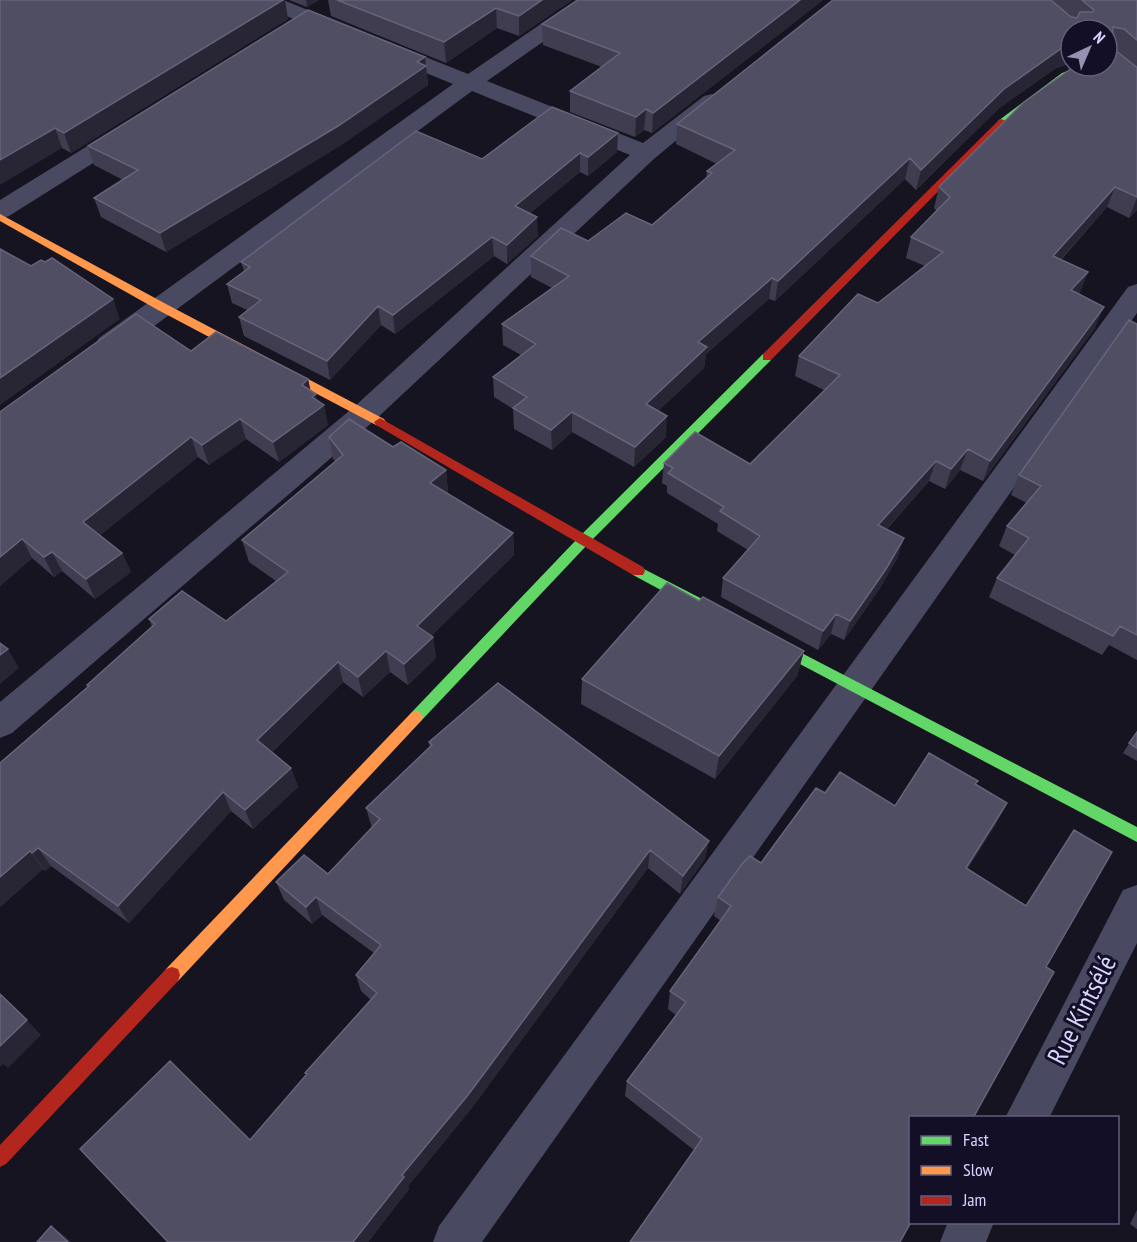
<svg xmlns="http://www.w3.org/2000/svg" width="1137" height="1242" font-family="'PT Sans Narrow',sans-serif">
  <style>
    .lines { fill: none; stroke-linecap: round; stroke-linejoin: round }
    .street { fill: #4a4962; fill-rule: evenodd }
    .fast { fill: #63d668; fill-rule: evenodd }
    .slow { fill: #ff974d; fill-rule: evenodd }
    .jam { fill: #b3261e; fill-rule: evenodd }
    .wall { fill: #403d50; fill-rule: evenodd }
    .shaded-wall { fill: #282635 }
    .building { fill: #504e63; stroke: #66637b; stroke-width: 1.5 }
    .labels { text-anchor: middle; stroke-width: 6; stroke-linejoin: round; paint-order: stroke }
    .near-street-label { font-size: 27px; fill: #d9d4ff; stroke: #130f26 }
  </style>
  <rect width="100%" height="100%" fill="#161421"/>
  <g class="lines">
    <path class="street" d="M253,0H283L468,74L576,0H601L597,4L487,81L643,143L704,96L712,94L720,96L724,101L655,158L375,420L12,733L0,738V702L355,406L630,155L472,91L119,352L109,354L99,352L95,345L99,338L453,84L257,4Z
      M128,124L136,126L140,131L136,136L9,216L0,219V200L120,126Z
      M1137,284V313L482,1242H433L439,1226L1128,287Z
      M1137,885V943L1049,1118H1005L1123,890Z
      M948,1222H994L986,1242H940Z"/>
    <path class="fast" d="M1081,66H1094L1068,77L1006,123L998,121L1062,73Z
      M767,353L771,354V360L588,544L421,721L416,723L411,721L409,717L411,713L578,538L763,354Z
      M638,566L710,603L712,607L710,611H700L633,575L631,571L633,567Z
      M763,633L1137,827V842L758,642L756,638L758,634Z"/>
    <path class="slow" d="M0,214L166,304L384,419L386,422L380,426L376,425L158,310L0,221Z
      M416,711L421,713L423,717L421,721L178,981L172,983L166,981L164,975L166,969L411,713Z"/>
    <path class="jam" d="M1000,119L1008,121L771,360H763V354Z
      M380,418L643,567L645,571L643,575H633L376,425L374,422Z
      M172,967L178,969L180,975L178,981L6,1164L0,1167V1145L166,969Z"/>
  </g>
  <path class="wall" d="M0,0L288,19L71,153L62,148Z
    M289,0H319L307,7Z
    M328,0H572L519,36L497,28L446,63L331,16Z
    M823,0L652,133L644,130L635,137L570,112V91L602,67L543,45L542,24Z
    M1052,0H1137V210L1129,218L1107,207L1061,260L1088,272L1079,294L1095,328L983,481L960,470L945,489L929,481L887,529L898,557L880,588L844,640L831,634L818,650L721,597L723,578L748,550L717,531L718,524L667,493V486L662,483L664,463L750,464L824,390L795,376L799,356L878,303L925,266L906,258L911,237L937,211L934,208L939,187L1107,66V30H1071V63L1056,68L998,109L916,190L905,179L775,301L769,299L706,354L704,368L658,411L666,437L634,467L572,432L552,450L514,429L513,409L494,397L493,377L521,355L503,345L502,324L552,288L531,277V256L652,225L706,178L707,171L717,164L676,144L677,124L1071,17ZM1113,49H1116L1136,67L1135,66Z
    M425,57L428,85L341,145L166,252L101,217L94,198L123,180L94,165L88,146Z
    M552,107L617,152L588,176L580,172L530,213L538,236L507,264L494,256L395,334L381,325L330,380L244,336L239,317L247,310L232,303L227,284L244,271L241,262L482,159Z
    M1137,324V660L1109,645L1102,655L989,597L997,578L1015,555L999,546L1007,526L1027,503L1011,495L1019,475Z
    M191,351L308,379L310,390L317,401L328,425L279,462L246,439L209,465L198,457L100,535L122,553L131,572L95,599L62,571L54,577L32,558L0,586V412Z
    M329,437L393,447L446,470L448,492L447,493L513,533L514,555L431,636L433,637L436,658L408,685L390,672L363,697L343,682L272,752L291,768L298,787L253,829L231,811L129,923L51,866L45,871L43,869L0,907V763L88,686L87,685L152,627L149,619L226,621L276,581L249,562L242,540L335,461L333,459Z
    M699,601L804,651L797,676L715,779L581,704L582,679Z
    M1137,731V761L1123,753Z
    M429,742L705,859L680,894L648,868L471,1109L408,1186L409,1189L368,1242H168L250,1140L306,1075L305,1073L371,1000L361,991L356,975L374,953L322,915L312,924L284,900L276,882L328,874L372,828L366,808L430,747Z
    M976,784L996,824L967,869L1026,905L1112,852L694,1150L625,1096L627,1081L676,1015L668,1009L670,991L721,921L714,916L718,897L761,863L825,793L895,806Z
    M1137,1210V1229L1130,1224Z"/>
  <path class="shaded-wall" d="M283,0H285L288,19L71,153L64,133Z
    M306,0H319L307,7Z
    M542,0H572L519,36V16Z
    M800,0H823L652,133L653,113Z
    M496,8L497,28L446,63L444,42Z
    M1071,45V63L1056,68L998,109L916,190L921,170L1004,89L1062,48Z
    M425,57L428,85L341,145L166,252L160,233Z
    M646,109L644,130L635,137L636,117Z
    M55,128L62,148L0,185V160Z
    M618,133L617,152L588,176V157Z
    M580,153V172L516,225L515,206Z
    M910,158L905,179L775,301L778,281Z
    M1115,187L1107,207L1045,277L1053,256Z
    M1137,198V210L1129,218Z
    M537,217L538,236L507,264V245Z
    M492,237L494,256L395,334L393,315Z
    M1088,272L1080,293L1063,311L1071,290Z
    M772,278L769,299L706,354L704,368L644,424L646,404L698,342Z
    M113,299L120,319L0,405V378Z
    M378,306L381,325L330,380L327,361Z
    M1104,307L1095,328L983,481L990,461Z
    M308,379L312,397L316,394L319,409L324,405L328,425L279,462L273,442L302,385Z
    M572,412V432L552,450L551,430Z
    M667,416L666,437L634,467L635,447Z
    M240,419L246,439L209,465L202,445Z
    M191,437L198,457L92,542L83,522Z
    M968,449L960,470L945,489L951,469Z
    M936,461L929,481L872,545L878,525Z
    M446,470L448,492L433,505L430,483Z
    M513,533L514,555L420,647L417,626Z
    M904,538L898,557L880,588L844,640L850,621Z
    M22,539L32,558L0,586V557Z
    M52,552L62,571L54,577L44,557Z
    M122,553L131,572L95,599L86,579Z
    M836,614L831,634L818,650L823,631Z
    M433,637L436,658L408,685L404,664Z
    M8,649L19,668L0,684V655Z
    M386,651L390,672L363,697L358,677Z
    M804,651L797,676L715,779L719,756Z
    M338,662L343,682L264,759L257,740Z
    M291,768L298,787L253,829L245,810Z
    M223,792L231,811L129,923L118,906Z
    M1007,803L996,824L956,888L966,868Z
    M709,841L705,859L680,894L683,876Z
    M38,848L51,866L45,871L32,853Z
    M650,850L648,868L471,1109L408,1186L409,1189L368,1242H353L402,1175Z
    M30,851L43,869L0,907V877Z
    M316,897L322,915L312,924L306,907Z
    M27,1020L41,1035L8,1068L3,1064L0,1067V1046Z
    M51,1226L65,1236L71,1242H68Z"/>
  <path class="building" d="M0,0H283L64,133L55,128L0,160Z
    M337,0H542L519,16L496,8L444,42Z
    M578,0H800L653,113L646,109L636,117L570,91L620,53L542,24Z
    M833,0H1051L1071,17L1077,18L1080,12H1092L1094,10L1082,0H1137V40L1124,29L1113,27L1112,47L1135,66L1137,67V197L1115,187L1053,256L1088,272L1071,290L1104,307L990,461L968,449L951,469L936,461L878,525L904,538L886,569L850,621L836,614L823,631L723,578L760,536L720,511L724,507L668,473L673,468L664,463L695,432L750,464L840,375L799,356L858,294L878,303L943,252L911,237L950,197L939,187L1024,102L1075,66H1107V48L1109,44H1107V30H1071V45L1062,48L1004,89L921,170L910,158L778,281L772,278L698,342L707,347L646,404L667,416L635,447L572,412L551,430L513,408L527,397L493,377L536,344L502,324L569,276L531,256L561,228L588,241L626,213L652,225L712,173L707,171L735,150L677,124Z
    M308,10L425,57L417,62L426,66L338,126L160,233L94,198L138,170L88,146Z
    M552,107L618,133L588,157L580,153L515,206L537,217L507,245L492,237L393,315L378,306L327,361L239,317L261,300L227,284L250,267L241,262L416,131L482,159Z
    M0,249L31,266L41,260L45,262L52,258L113,299L0,378Z
    M136,314L191,351L216,332L308,379L302,385L316,394L312,397L324,405L273,442L240,419L202,445L191,437L83,522L122,553L86,579L52,552L44,557L22,539L0,557V412Z
    M1129,320L1137,324V635L1120,626L1113,636L997,578L1029,538L1007,526L1041,486L1019,475Z
    M349,419L393,447L401,442L446,470L430,483L513,533L417,626L433,637L404,664L386,651L358,677L338,662L257,740L291,768L245,810L223,792L118,906L38,848L32,853L30,851L0,877V763L89,686L87,685L155,624L149,619L182,591L226,621L288,572L242,540L343,455L329,437Z
    M667,583L699,601L703,597L804,651L719,756L582,679Z
    M0,643L8,649L0,655Z
    M498,683L709,841L683,876L650,850L468,1095L402,1175L404,1177L353,1242H168L80,1149L170,1061L250,1140L307,1074L305,1073L377,993L356,975L381,945L316,897L306,907L276,882L304,855L328,874L380,819L366,808L432,745L429,742Z
    M1137,732V748L1129,743Z
    M929,753L978,781L975,784L1007,803L966,868L1026,906L1074,830L1112,852L1046,967L1054,972L973,1118H910V1222H911L900,1242H630L702,1139L627,1081L686,1002L670,991L731,906L718,897L742,864L750,856L761,863L816,788L825,793L840,772L895,806Z
    M0,994L27,1020L0,1046Z
    M51,1226L68,1242H37Z"/>
  <g class="labels">
    <g class="near-street-label">
      <text transform="translate(1082 1010) rotate(-63)" y="9">Rue Kintsélé</text>
    </g>
  </g>
  <rect x="909" y="1116" width="210" height="108" fill="#130f26" stroke="#625e7d" stroke-width="1.5"/>
  <rect x="921" y="1136" width="30" height="9" fill="#63d668" stroke="#625e7d" stroke-width="1.5"/>
  <text x="963" y="1146" font-size="18" fill="#d9d4ff">Fast</text>
  <rect x="921" y="1166" width="30" height="9" fill="#ff974d" stroke="#625e7d" stroke-width="1.5"/>
  <text x="963" y="1176" font-size="18" fill="#d9d4ff">Slow</text>
  <rect x="921" y="1196" width="30" height="9" fill="#b3261e" stroke="#625e7d" stroke-width="1.5"/>
  <text x="963" y="1206" font-size="18" fill="#d9d4ff">Jam</text>
  <g transform="translate(1089 48) rotate(44)"><circle r="28" fill="#130f26" stroke="#625e7d" stroke-width="1.5"/>
  <path d="M0-4.5L10 22L0 15L-10 22Z" fill="#9591b1"/>
  <text y="-9" font-size="16" font-weight="bold" text-anchor="middle" fill="#d9d4ff">N</text>
  </g>
</svg>
